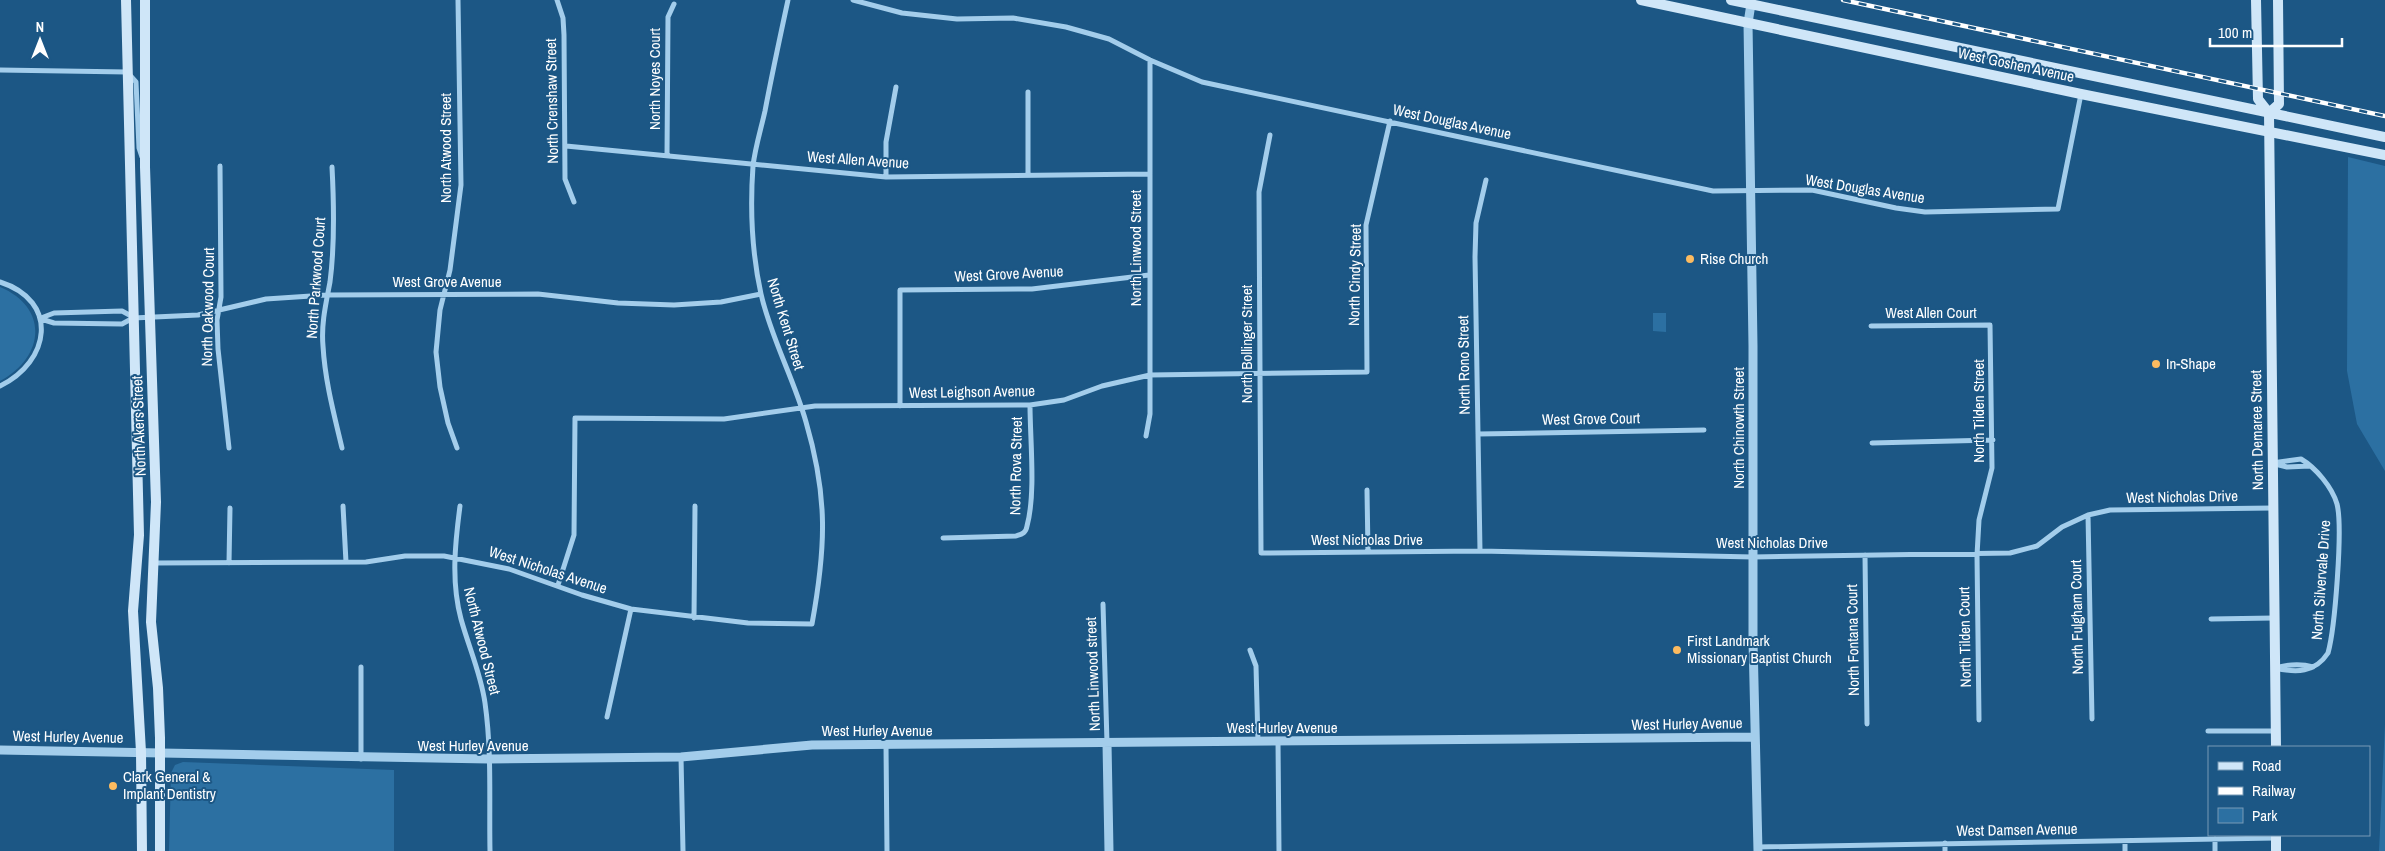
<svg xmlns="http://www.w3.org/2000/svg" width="2385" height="851" font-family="'Archivo Narrow',sans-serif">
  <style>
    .green { fill: #2c70a2 }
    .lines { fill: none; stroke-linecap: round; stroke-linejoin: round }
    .minor { stroke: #a3cdeb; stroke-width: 5 }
    .tertiary { stroke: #a3cdeb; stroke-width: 9 }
    .secondary { stroke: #cfe6f8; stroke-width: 10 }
    .rail-casing { stroke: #fff; stroke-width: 4.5 }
    .rail { stroke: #1c5785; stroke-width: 2.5; stroke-dasharray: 8; stroke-linecap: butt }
    .poi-dot { fill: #fcbb60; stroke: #1c5785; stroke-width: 2 }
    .labels { text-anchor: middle; stroke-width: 4; stroke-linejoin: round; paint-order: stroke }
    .street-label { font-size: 15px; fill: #fff; stroke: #1c5785 }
    .poi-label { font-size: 15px; fill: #fff; stroke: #1c5785; text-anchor: start }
  </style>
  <rect width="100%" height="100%" fill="#1c5785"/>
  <path class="green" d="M2348,157L2385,166V471L2357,424L2347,371Z
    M0,287C50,308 44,358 0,381Z
    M1653,313H1666V332L1653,331Z
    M2385,724V851H2379Z
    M183,762L394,770V851H169L171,773L175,765Z"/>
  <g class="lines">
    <path class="minor" d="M557,0L563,18L564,35L565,179L574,202
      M853,0L902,13L957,19L1013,18L1066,27L1109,39L1150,60L1202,82L1713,191L1812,190L1896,208L1925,212L2058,209L2081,94
      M0,70L127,72L136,82L139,148L142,157
      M1028,92V175
      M1270,135L1259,192L1261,553L1480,551L1753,557L2010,553L2037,546L2062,527L2088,515L2110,510L2273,508
      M566,146L886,177L1150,174
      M667,156L668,17L674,4
      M220,166L221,297L217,320L218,349L229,448
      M332,167C334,205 335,244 330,282C326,303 321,324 323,346C325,381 334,414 342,448
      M886,177V142L896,87
      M0,282C60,301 50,362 0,386
      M41,318L54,313L122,311L133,317
      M41,319L54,323L122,324L133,318L198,315L266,299L326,295L538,294L618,303L674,305L721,302L761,294
      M1871,326L1990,325L1992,468L1979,520L1977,555L1979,720
      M900,406V290L1032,289L1149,275
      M1478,434L1704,430
      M1146,436L1150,414V60
      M1872,443L1993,440
      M457,448L448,423L440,387L436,352L440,310L450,270L461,185L458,0
      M2272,463L2301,459C2316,468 2332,487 2337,504C2343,527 2335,628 2328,653C2315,673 2296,673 2275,668
      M2275,464L2287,467L2310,466
      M1367,490L1368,552
      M343,506L346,562
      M460,506C455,544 451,582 461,619C469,648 481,674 485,703C492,752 489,802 490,851
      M2088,515L2092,719
      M943,538L1016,536C1022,534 1026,533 1027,526C1036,493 1030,440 1030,405
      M1480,551L1475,257L1476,223L1486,180
      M1865,555L1867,724
      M155,563L366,562L405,556H444L509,569L582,595L631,609L748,623L812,624C826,547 828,497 806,422C794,379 771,338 761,294C752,253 750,208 753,166C755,148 761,129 765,111C772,74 780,37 788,0
      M229,563L230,508
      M558,585L574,535L575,418L724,419L815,406L1030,405L1064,400L1102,386L1150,375L1367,372L1366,225L1390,121
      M1103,604L1107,743
      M694,618L695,506
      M2211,619L2274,618
      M1250,650L1256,666L1258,742
      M2275,668C2289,664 2300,663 2313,667
      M607,717L631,609
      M2208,731H2276
      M1278,741L1279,851
      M886,745L887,851
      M681,757L683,851
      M361,759V667
      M2215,839V851
      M2125,841V851
      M1945,843V851
      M1758,847L2276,838"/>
    <path class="tertiary" d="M1751,4L1748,23L1753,346V641L1758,851
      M1107,743L1109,851
      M0,750L489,759L681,757L812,745L1755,737"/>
    <path class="secondary" d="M126,0L139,535L133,611L141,752L142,851
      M145,0V167L156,502L151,622L158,688L160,738V851
      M1641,0L2081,94L2385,155
      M1731,0L2385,137
      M2256,0L2258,99L2269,113L2276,747
      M2269,113L2279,104L2278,0
      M2276,835V851"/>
    <defs>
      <path id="rail" d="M1843,0L2385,116"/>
    </defs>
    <use href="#rail" class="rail-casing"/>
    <use href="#rail" class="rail"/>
  </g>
  <g class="poi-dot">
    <circle cx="1690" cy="259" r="5"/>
    <circle cx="2156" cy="364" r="5"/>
    <circle cx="1677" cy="650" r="5"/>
    <circle cx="113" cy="786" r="5"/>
  </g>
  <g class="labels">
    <g class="street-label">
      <text transform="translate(2016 65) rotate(12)" y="5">West Goshen Avenue</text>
      <text transform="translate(655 79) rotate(-90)" y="5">North Noyes Court</text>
      <text transform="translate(552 101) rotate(-91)" y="5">North Crenshaw Street</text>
      <text transform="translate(1452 122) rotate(12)" y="5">West Douglas Avenue</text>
      <text transform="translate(446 148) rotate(-90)" y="5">North Atwood Street</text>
      <text transform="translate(858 160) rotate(4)" y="5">West Allen Avenue</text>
      <text transform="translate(1865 189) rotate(9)" y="5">West Douglas Avenue</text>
      <text transform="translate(1136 248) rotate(-90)" y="5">North Linwood Street</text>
      <text transform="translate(1009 274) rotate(-3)" y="5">West Grove Avenue</text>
      <text transform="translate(1355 275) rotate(-89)" y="5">North Cindy Street</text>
      <text transform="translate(316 278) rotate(-86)" y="5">North Parkwood Court</text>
      <text x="447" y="287">West Grove Avenue</text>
      <text transform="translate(208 307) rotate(-89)" y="5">North Oakwood Court</text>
      <text x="1931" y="318">West Allen Court</text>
      <text transform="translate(786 324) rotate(73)" y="5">North Kent Street</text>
      <text transform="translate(1247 344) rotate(-90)" y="5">North Bollinger Street</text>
      <text transform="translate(1464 365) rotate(-91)" y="5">North Rono Street</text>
      <text transform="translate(972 392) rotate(-1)" y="5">West Leighson Avenue</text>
      <text transform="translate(1979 411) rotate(-90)" y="5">North Tilden Street</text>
      <text transform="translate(1591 419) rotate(-1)" y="5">West Grove Court</text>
      <text transform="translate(139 426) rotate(-92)" y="5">North Akers Street</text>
      <text transform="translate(1739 428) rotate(-90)" y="5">North Chinowth Street</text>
      <text transform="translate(2257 430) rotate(-91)" y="5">North Demaree Street</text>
      <text transform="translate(1016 466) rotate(-89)" y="5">North Rova Street</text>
      <text transform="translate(2182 497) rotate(-1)" y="5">West Nicholas Drive</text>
      <text x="1367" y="545">West Nicholas Drive</text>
      <text x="1772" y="548">West Nicholas Drive</text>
      <text transform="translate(548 570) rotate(18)" y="5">West Nicholas Avenue</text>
      <text transform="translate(2321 580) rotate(-86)" y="5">North Silvervale Drive</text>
      <text transform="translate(2077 617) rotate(-91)" y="5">North Fulgham Court</text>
      <text transform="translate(1965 637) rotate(-91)" y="5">North Tilden Court</text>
      <text transform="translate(1853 640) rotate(-91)" y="5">North Fontana Court</text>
      <text transform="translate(482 641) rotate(76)" y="5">North Atwood Street</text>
      <text transform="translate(1093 674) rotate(-92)" y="5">North Linwood street</text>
      <text transform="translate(1687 724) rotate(-1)" y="5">West Hurley Avenue</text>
      <text x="1282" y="733">West Hurley Avenue</text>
      <text x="877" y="736">West Hurley Avenue</text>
      <text transform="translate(68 737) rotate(1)" y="5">West Hurley Avenue</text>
      <text x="473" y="751">West Hurley Avenue</text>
      <text transform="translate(2017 830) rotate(-1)" y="5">West Damsen Avenue</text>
    </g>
    <g class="poi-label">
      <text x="1700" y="264">Rise Church</text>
      <text x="2166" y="369">In-Shape</text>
      <text x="1687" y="646">First Landmark<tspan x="1687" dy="17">Missionary Baptist Church</tspan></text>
      <text x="123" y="782">Clark General &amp;<tspan x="123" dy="17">Implant Dentistry</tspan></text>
    </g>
  </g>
  <rect x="2208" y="746" width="162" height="90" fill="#1c5785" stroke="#779ab6"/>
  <rect x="2218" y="762" width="25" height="8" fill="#cfe6f8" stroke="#779ab6"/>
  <text x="2252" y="771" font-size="15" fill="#ffffff">Road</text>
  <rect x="2218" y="787" width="25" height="8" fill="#ffffff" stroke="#779ab6"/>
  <text x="2252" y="796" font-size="15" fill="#ffffff">Railway</text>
  <rect x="2218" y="808" width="25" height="15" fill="#2c70a2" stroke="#779ab6"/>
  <text x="2252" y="821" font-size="15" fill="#ffffff">Park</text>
  <g transform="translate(40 40)" stroke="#1c5785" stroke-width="4" paint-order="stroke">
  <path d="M0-4L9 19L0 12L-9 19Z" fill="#ffffff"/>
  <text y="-8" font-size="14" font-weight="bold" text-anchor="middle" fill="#ffffff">N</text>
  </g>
  <path d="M2210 38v8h132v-8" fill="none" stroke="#ffffff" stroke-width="2.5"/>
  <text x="2218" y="38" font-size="15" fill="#ffffff" stroke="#1c5785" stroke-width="4" paint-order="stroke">100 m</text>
</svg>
